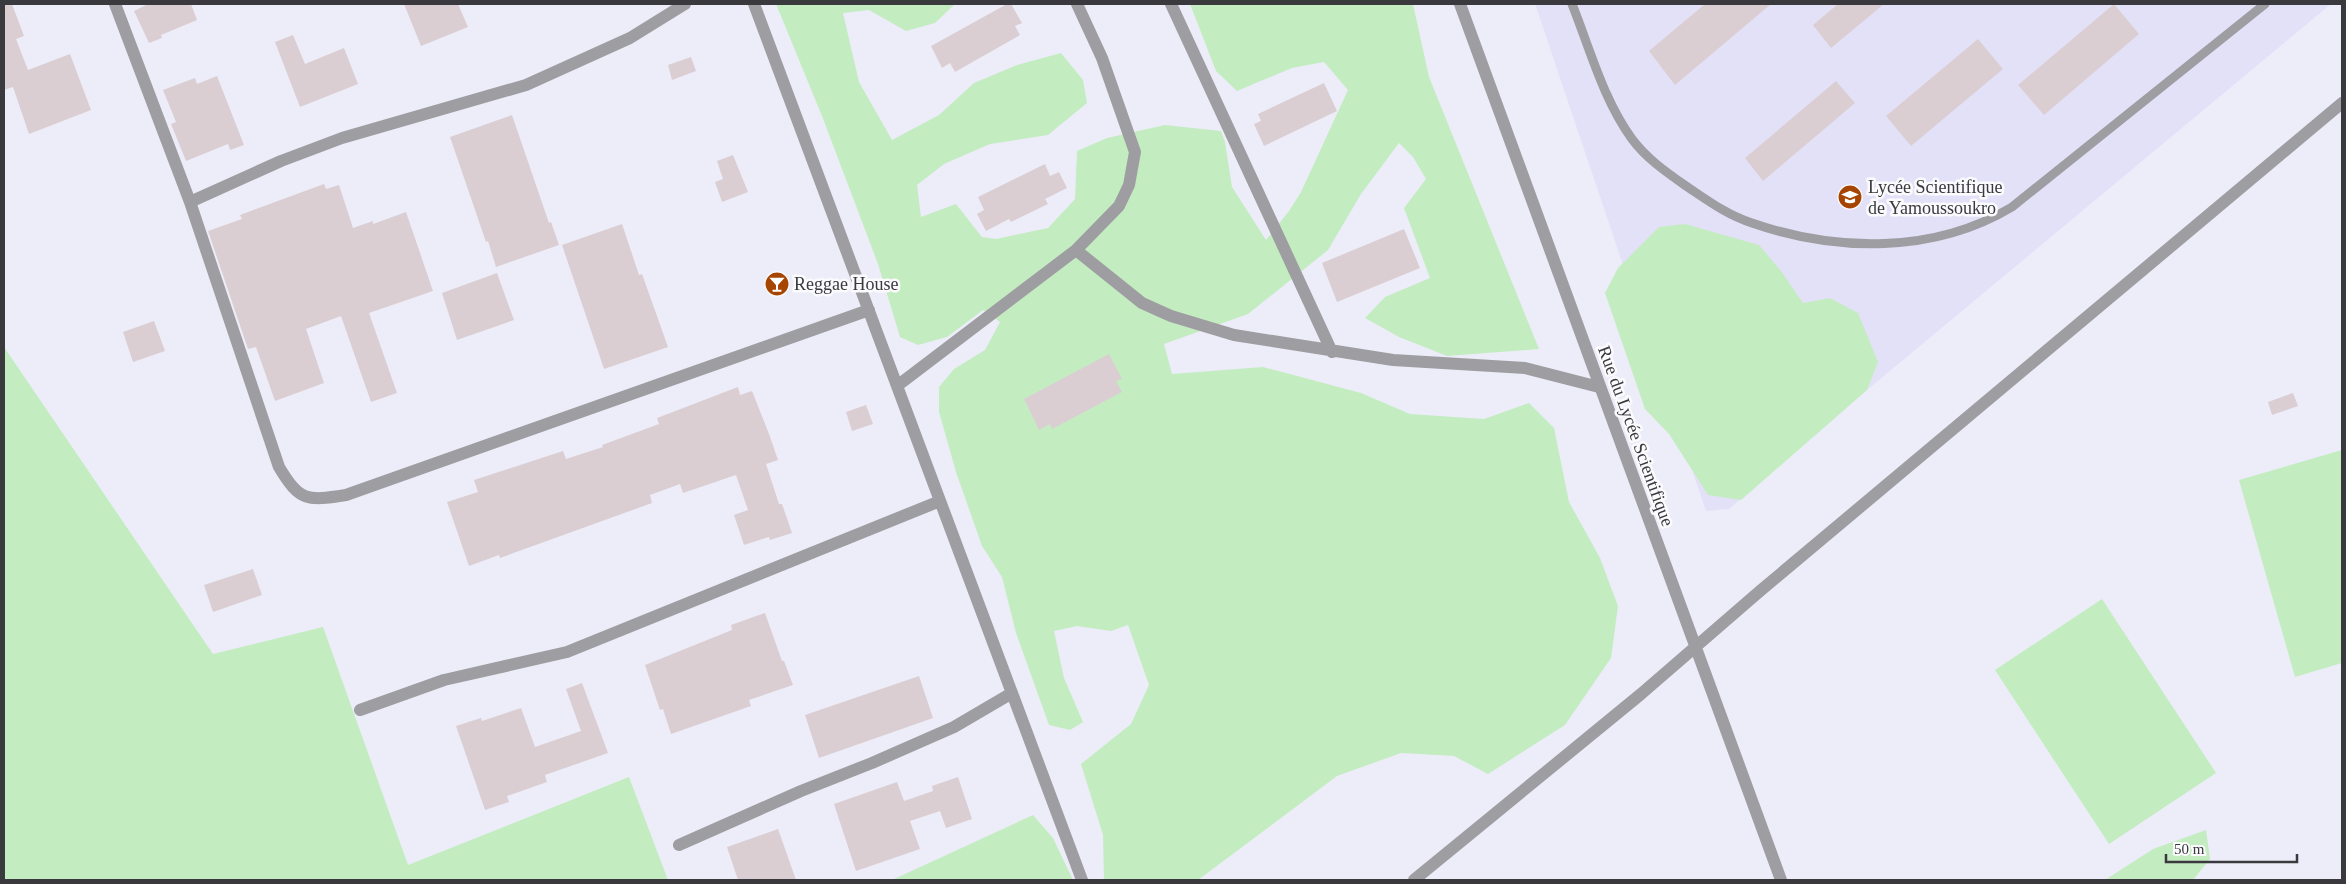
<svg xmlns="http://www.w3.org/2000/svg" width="2346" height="884" font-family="'Times New Roman',serif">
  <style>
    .education { fill: #e3e1f7 }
    .green { fill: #c4ecc1 }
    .building { fill: #dbced2 }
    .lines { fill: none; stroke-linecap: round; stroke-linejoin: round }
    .service { stroke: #9e9da1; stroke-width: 9 }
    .minor { stroke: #9e9da1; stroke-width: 12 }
    .tertiary { stroke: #9e9da1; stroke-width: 12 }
    .labels { text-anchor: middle; stroke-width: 5; stroke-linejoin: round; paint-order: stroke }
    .poi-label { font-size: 18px; fill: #39393e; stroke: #fbfbfd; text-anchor: start }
    .street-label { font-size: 18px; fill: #39393e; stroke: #fbfbfd }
  </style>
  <rect width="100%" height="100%" fill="#ecedf9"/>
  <path class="education" d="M1535,4H2331L1867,390L1729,509L1706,511Z"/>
  <path class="green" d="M776,4H955L935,23L906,31L869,10L843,13L859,82L892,140L939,115L974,83L1017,65L1061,53L1083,80L1087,103L1048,135L990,144L944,164L917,185L921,217L956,204L982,237L996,239L1048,228L1075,199L1077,151L1107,138L1165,125L1221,131L1225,142L1232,187L1266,240L1289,211L1301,192L1348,90L1324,62L1292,68L1237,91L1216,71L1190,4H1413L1429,77L1539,349L1447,356L1399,337L1365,318L1385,297L1430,278L1404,208L1426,179L1413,157L1399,143L1361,194L1328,250L1248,314L1164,344L1172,374L1263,367L1361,393L1410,414L1484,419L1529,403L1554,428L1569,502L1600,558L1618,606L1611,658L1565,725L1488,774L1454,756L1401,753L1337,776L1198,880H1104L1103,835L1081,764L1131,724L1149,685L1128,625L1111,631L1077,626L1054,631L1064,678L1083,722L1070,730L1049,725L1016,633L1002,577L982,546L956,472L939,412V387L954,369L985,350L1000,322L983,310L947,337L918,345L900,337L878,264L822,116Z
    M1685,224L1759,245L1781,271L1803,303L1830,298L1858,313L1878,362L1867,390L1741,500L1708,495L1669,434L1645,409L1605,293L1618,268L1659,227Z
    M4,347L213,654L323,627L408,865L629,777L668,880H4Z
    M2342,450V663L2295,677L2239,480Z
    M2102,599L2216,773L2109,844L1995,670Z
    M1033,815L1053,838L1073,880H892Z
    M2206,830L2210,859L2193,880H2105L2153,849Z"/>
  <path class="building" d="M4,4H12L24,36L16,39L28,70L70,54L91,110L29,134L13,87L4,90Z
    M148,4H191L197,20L161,35L162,38L149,43L134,11Z
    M404,4H458L468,27L421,46Z
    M1007,4H1011L1022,23L1015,26L1020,35L955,72L950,63L942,68L931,46Z
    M1705,4H1771L1675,85L1649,51Z
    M1838,4H1884L1831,48L1813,25Z
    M2114,4L2139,34L2044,115L2018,85Z
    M293,35L305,64L344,48L358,84L300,107L275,42Z
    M1978,39L2003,69L1911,146L1886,116Z
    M691,57L696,71L672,80L668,65Z
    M217,76L244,145L230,150L228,144L186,161L171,124L176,122L163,90L195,78L197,84Z
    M1836,81L1855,103L1763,181L1745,158Z
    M1324,83L1337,111L1264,146L1254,124L1261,121L1258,114Z
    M512,115L549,223L551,222L559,245L496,267L488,241L486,242L450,137Z
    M733,155L748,192L722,202L715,182L723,179L717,161Z
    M1045,164L1050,176L1059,172L1067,188L1045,199L1048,204L1011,222L1009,219L986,231L977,214L984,210L978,197Z
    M324,184L326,189L339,185L353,228L373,221V224L406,212L433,291L369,313L397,393L371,402L341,316L306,329L324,383L275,401L256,347L248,349L208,231L242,219L240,215Z
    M622,224L639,275L642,274L668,347L604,369L562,245Z
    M1404,229L1420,268L1337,302L1322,263Z
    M497,273L514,320L457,340L442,293Z
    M154,321L165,351L133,362L123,332Z
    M1109,354L1122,379L1116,381L1122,392L1052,429L1050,424L1039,430L1024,399Z
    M738,387L740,395L752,391L769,434L778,460L766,464L779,504H782L792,533L770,540L769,537L744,545L734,515L748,510L736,475L683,493L680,484L650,495L652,503L500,558L499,555L469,566L447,502L478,492L474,480L563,451L566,459L603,447L602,445L659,424L657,418Z
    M2293,393L2298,406L2272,415L2268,402Z
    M866,405L873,424L852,431L846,412Z
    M253,569L262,595L213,612L204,585Z
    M765,613L782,661H784L793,685L749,700L751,706L671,734L663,709L660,710L645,665L732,630L731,625Z
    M919,676L933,718L819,758L805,715Z
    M582,683L608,753L545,775L547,782L507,796L509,802L485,810L456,726L481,718L482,721L521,708L535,747L581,731L566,689Z
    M958,777L972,819L946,828L940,811L910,821L920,849L856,871L834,804L897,782L904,801L933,791L932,786Z
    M778,829L796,880H738L727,847Z"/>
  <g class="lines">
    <path class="service" d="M1572,4C1590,49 1603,99 1632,139C1646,158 1666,172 1686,186C1707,200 1727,215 1752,223C1836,252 1934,254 2012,207L2265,4"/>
    <path class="minor" d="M115,4L190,202L279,467C300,502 307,501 346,495L869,310
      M754,4L1082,880
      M1171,4L1332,352
      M190,202L281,161L342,138L526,85L630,38L685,4
      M1076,250L1142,303L1171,316L1234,335L1393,360L1525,368L1599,387
      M897,386L1076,250L1119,206L1129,185L1135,152L1129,135L1102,58L1077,4
      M360,710L444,680L567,652L940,501
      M679,845L801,791L872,763L954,727L1012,693"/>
    <path class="tertiary" d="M1460,4L1781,880
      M1414,880L1641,694L1760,591L2342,103"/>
  </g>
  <defs>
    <symbol id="school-disc" viewBox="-11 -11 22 22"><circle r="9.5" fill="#a64501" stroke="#fbfbfd"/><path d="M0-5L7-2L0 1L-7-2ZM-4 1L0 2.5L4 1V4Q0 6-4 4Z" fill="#fff"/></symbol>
    <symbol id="bar-disc" viewBox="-11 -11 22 22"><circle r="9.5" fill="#a64501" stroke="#fbfbfd"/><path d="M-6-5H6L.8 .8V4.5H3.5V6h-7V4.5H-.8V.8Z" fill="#fff"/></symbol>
  </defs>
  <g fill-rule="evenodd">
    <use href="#school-disc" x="1836" y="183" width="28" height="28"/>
    <use href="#bar-disc" x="763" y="270" width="28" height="28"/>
  </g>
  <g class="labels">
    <g class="poi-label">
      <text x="1868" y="193">Lycée Scientifique<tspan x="1868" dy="21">de Yamoussoukro</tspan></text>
      <text x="794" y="290">Reggae House</text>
    </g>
    <g class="street-label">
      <text transform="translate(1636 436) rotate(70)" y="6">Rue du Lycée Scientifique</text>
    </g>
  </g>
  <rect width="2346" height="884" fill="none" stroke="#39393e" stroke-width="10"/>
  <path d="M2166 854v8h131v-8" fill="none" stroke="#39393e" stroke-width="2.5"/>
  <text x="2174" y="854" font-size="15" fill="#39393e" stroke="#fbfbfd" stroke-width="4" paint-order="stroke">50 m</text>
</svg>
